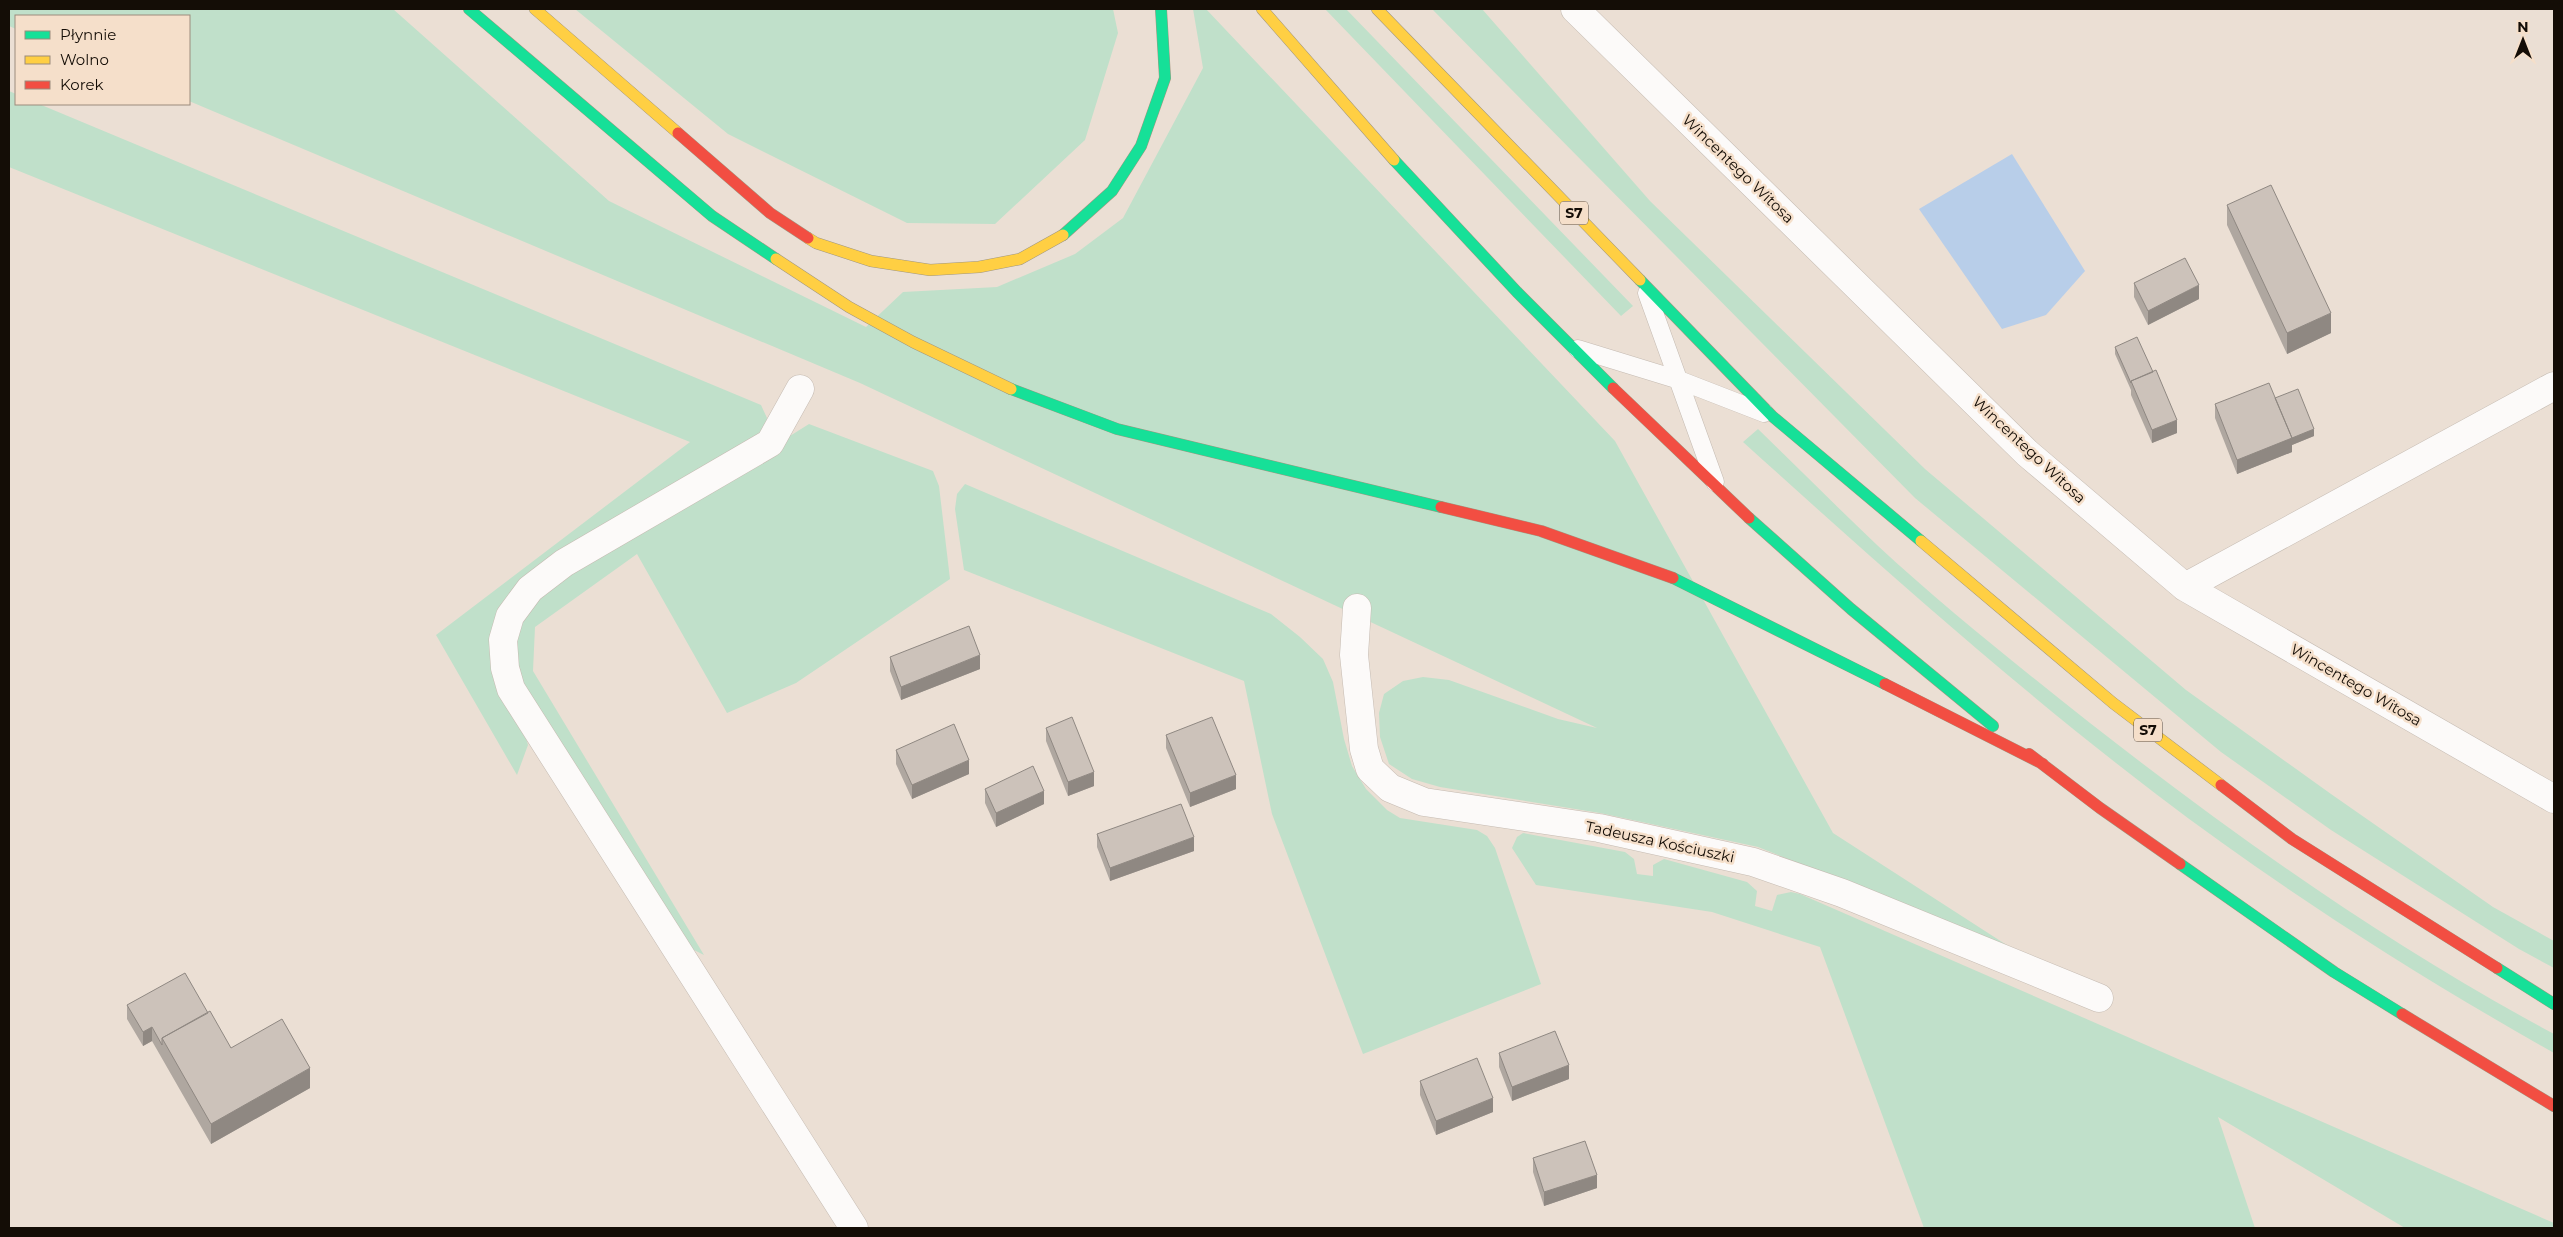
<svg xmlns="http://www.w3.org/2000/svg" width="2563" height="1237" font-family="Montserrat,sans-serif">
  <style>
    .green { fill: #c0e0ca }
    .water { fill: #b8cee9 }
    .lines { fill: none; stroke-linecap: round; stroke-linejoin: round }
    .lane-casing { stroke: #c5bbb2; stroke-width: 19 }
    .street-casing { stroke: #c5bbb2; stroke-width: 29 }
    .fast-casing { stroke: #a19781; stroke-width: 12 }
    .slow-casing { stroke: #a19781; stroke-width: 12 }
    .jam-casing { stroke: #a19781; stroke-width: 12 }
    .lane { stroke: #fcfaf9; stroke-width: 18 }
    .street { stroke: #fcfaf9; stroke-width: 28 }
    .fast { stroke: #16e098; stroke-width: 11 }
    .slow { stroke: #ffcf43; stroke-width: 11 }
    .jam { stroke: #f24e42; stroke-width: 11 }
    .wall { fill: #afa7a0 }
    .shaded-wall { fill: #8f8882 }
    .building { fill: #ccc2ba; stroke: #8f8882 }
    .labels { text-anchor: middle; stroke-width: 5; stroke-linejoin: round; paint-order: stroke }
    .shield { fill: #f5dfca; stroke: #584c41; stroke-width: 1 }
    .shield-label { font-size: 14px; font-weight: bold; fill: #140d06 }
    .street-label { font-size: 15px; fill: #140d06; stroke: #f5dfca }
  </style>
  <rect width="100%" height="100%" fill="#ebdfd4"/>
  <path class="green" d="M9,9H393L609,201L866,327L903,292L997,287L1075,254L1123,218L1203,68L1193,9H1206L1615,441L1833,833L2016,951L1758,847L1600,813L1440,787L1412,779L1389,764L1380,737L1379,713L1384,694L1403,681L1423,677L1449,680L1558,719L1597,728L860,383L189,101V16H16V29L9,26Z
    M575,9H1113L1118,33L1085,140L995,224L907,223L728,134Z
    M1325,9H1346L1633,306L1621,316Z
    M1432,9H1482L1650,201L1925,469L2186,690L2331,794L2493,907L2554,941V968L2519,949L2331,830L2221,752L1915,498Z
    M9,91L16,94V104H39L761,405L767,418L765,430L508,602L523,728L528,745L517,775L436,635L690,442L9,167Z
    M809,424L933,471L939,486L950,579L796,683L727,713L637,554L535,627L533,671L704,955L692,949L519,682L512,657L520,623L539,593Z
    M1758,429C1798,468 1837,507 1877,545C1945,608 2018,666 2090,723C2237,838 2390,946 2554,1034V1053C2416,975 2282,890 2156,794C2012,684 1877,563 1743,442Z
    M965,484L1271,614L1300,637L1323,659L1333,682L1344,739L1352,766L1366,789L1387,810L1400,818L1477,830L1487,836L1495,848L1541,984L1363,1054L1272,814L1244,681L964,570L955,509L957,494Z
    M1523,833L1625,852L1634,859L1637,874L1653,876V865L1664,859L1747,882L1757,891L1755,906L1772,911L1777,895L1791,892L1800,894L2554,1223V1228H2405L2218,1117L2255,1228H1924L1820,947L1712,912L1536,885L1512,848L1517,837Z"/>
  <path class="water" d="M2012,154L2085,271L2046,315L2002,329L1919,209Z"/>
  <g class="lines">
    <defs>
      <path id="lane" d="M1647,293L1715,482
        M1578,349L1679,380L1764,413"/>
      <path id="street" d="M1575,9L2027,453L2185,587L2554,799
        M800,389L770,443L564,563L530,589L510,616L503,640L505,668L511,689L854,1228
        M2185,587L2554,386
        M1357,608L1354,655L1364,749L1370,769L1390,788L1424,802L1599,828L1753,862L1842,893L2099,998"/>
      <path id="fast" d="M469,9L712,216L776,259
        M1394,160L1517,292L1613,388
        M1063,235L1112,191L1141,146L1165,78L1161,9
        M1640,280L1772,416L1921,541
        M1011,389L1117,429L1441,507
        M1749,518L1851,609L1993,726
        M1673,578L1885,684
        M2180,864L2334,972L2402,1014
        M2497,968L2554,1004"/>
      <path id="slow" d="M535,9L678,133
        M1262,9L1394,160
        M1377,9L1640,280
        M808,238L816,243L871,261L930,270L979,267L1020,259L1063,235
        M776,259L849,307L913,342L1011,389
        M1921,541L2113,703L2221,785"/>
      <path id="jam" d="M678,133L770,213L808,238
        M1613,388L1749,518
        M1441,507L1541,531L1673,578
        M1885,684L2043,764
        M2029,754L2100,808L2180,864
        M2221,785L2292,839L2497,968
        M2402,1014L2554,1106"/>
    </defs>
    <use href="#lane" class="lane-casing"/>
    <use href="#street" class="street-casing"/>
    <use href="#fast" class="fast-casing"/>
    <use href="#slow" class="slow-casing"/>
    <use href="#jam" class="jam-casing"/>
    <use href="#lane" class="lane"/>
    <use href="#street" class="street"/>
    <use href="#fast" class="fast"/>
    <use href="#slow" class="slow"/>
    <use href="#jam" class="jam"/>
  </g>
  <path class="wall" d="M2227,205L2331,333L2287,354L2227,225Z
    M2134,283L2199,299L2148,325L2134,297Z
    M2115,347L2177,433L2152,443L2131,395V390L2115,354Z
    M2275,398L2314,436L2292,445V452L2237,474L2215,418V404Z
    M890,657L980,669L901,700L890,671Z
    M1046,728L1094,786L1068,796L1046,741Z
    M1166,735L1236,789L1190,807L1166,748Z
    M896,750L969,774L912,799L896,764Z
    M985,789L1044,804L996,827L985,803Z
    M1097,834L1194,851L1110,881L1097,847Z
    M127,1005L208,1013L231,1048L310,1088L211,1144L152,1041L143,1046L127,1019Z
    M1499,1053L1569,1079L1512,1101L1499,1067Z
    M1420,1081L1493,1112L1436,1135L1420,1095Z
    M1533,1158L1597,1188L1544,1206L1533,1172Z"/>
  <path class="shaded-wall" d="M2199,285V299L2148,325V311Z
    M2331,313V333L2287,354V333Z
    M2177,420V433L2152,443V430Z
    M2314,429V436L2292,445V452L2237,474V460Z
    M980,655V669L901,700V687Z
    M969,760V774L912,799V785Z
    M1094,772V786L1068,796V782Z
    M1236,775V789L1190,807V793Z
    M1044,791V804L996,827V813Z
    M1194,837V851L1110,881V868Z
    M152,1027V1041L143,1046V1032Z
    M1569,1065V1079L1512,1101V1087Z
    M310,1068V1088L211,1144V1124Z
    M1493,1098V1112L1436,1135V1121Z
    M1597,1175V1188L1544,1206V1192Z"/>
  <path class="building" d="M2271,185L2331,313L2287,333L2227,205Z
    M2185,258L2199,285L2148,311L2134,283Z
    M2137,337L2153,372L2131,381V383L2115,347Z
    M2156,370L2177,420L2152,430L2131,381Z
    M2269,383L2292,438L2237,460L2215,404Z
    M2298,389L2314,429L2292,438L2275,398Z
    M969,626L980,655L901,687L890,657Z
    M1072,717L1094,772L1068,782L1046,728Z
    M1212,717L1236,775L1190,793L1166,735Z
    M954,724L969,760L912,785L896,750Z
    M1033,766L1044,791L996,813L985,789Z
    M1181,804L1194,837L1110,868L1097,834Z
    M185,973L208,1013L162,1038V1045L152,1027L143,1032L127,1005Z
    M210,1011L231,1048L282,1019L310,1068L211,1124L162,1038Z
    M1555,1031L1569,1065L1512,1087L1499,1053Z
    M1477,1058L1493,1098L1436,1121L1420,1081Z
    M1585,1141L1597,1175L1544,1192L1533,1158Z"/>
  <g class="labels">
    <g class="shield">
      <rect x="1560" y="201.5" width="28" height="23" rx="4"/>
      <rect x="2134" y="718.5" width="28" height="23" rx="4"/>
    </g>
    <g class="shield-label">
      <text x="1574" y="218">S7</text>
      <text x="2148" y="735">S7</text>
    </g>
    <g class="street-label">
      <text transform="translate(1738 169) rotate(44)" y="5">Wincentego Witosa</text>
      <text transform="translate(2029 450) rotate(43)" y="5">Wincentego Witosa</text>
      <text transform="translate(2356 685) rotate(30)" y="5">Wincentego Witosa</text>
      <text transform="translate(1660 842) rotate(12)" y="5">Tadeusza Kościuszki</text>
    </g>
  </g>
  <rect width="2563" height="1237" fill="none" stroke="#140d06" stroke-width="20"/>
  <rect x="15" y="15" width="175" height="90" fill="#f5dfca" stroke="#9b8b7c"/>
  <rect x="25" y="31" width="25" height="8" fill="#16e098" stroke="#9b8b7c"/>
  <text x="60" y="40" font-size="15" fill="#140d06">Płynnie</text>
  <rect x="25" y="56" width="25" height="8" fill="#ffcf43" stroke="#9b8b7c"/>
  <text x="60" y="65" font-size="15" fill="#140d06">Wolno</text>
  <rect x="25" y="81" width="25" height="8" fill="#f24e42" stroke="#9b8b7c"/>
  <text x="60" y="90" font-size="15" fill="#140d06">Korek</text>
  <g transform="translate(2523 40)" stroke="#f5dfca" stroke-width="4" paint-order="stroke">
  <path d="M0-4L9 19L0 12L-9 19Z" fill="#140d06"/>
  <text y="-8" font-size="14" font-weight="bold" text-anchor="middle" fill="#140d06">N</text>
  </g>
</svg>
